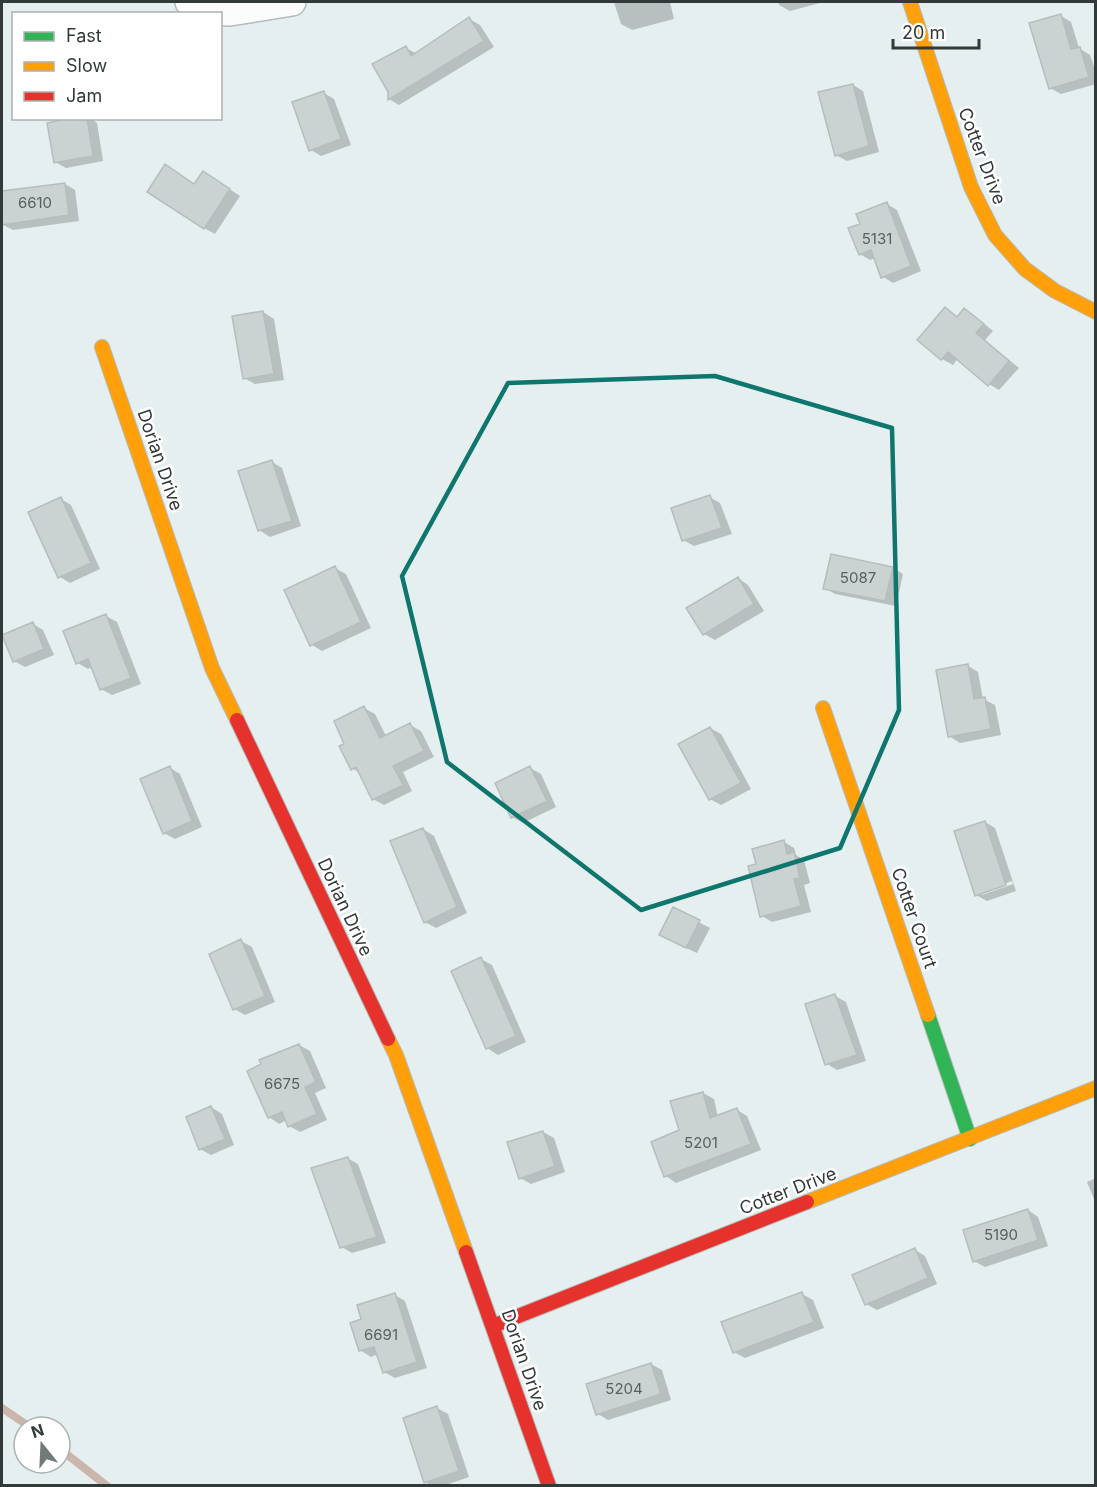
<svg xmlns="http://www.w3.org/2000/svg" width="1097" height="1487" font-family="Inter,sans-serif">
  <style>
    .shadow { fill: #0003; fill-rule: evenodd }
    .lines { fill: none; stroke-linecap: round; stroke-linejoin: round }
    .stream { stroke: #cbb6ad; stroke-width: 8 }
    .building { fill: #cad2d2; stroke: #b6bdbd; stroke-width: 1.5 }
    .street-casing { stroke: #b4bbbb; stroke-width: 30 }
    .fast-casing { stroke: #b4bbbb; stroke-width: 16 }
    .slow-casing { stroke: #b4bbbb; stroke-width: 16 }
    .jam-casing { stroke: #b4bbbb; stroke-width: 16 }
    .street { stroke: #fbfdfd; stroke-width: 27 }
    .fast { stroke: #30b455; stroke-width: 14 }
    .slow { stroke: #ff9f0a; stroke-width: 14 }
    .jam { stroke: #e5322d; stroke-width: 14 }
    .marked { fill: none; stroke: #0f766e; stroke-width: 4.5; stroke-linejoin: round }
    .labels { text-anchor: middle; stroke-width: 5; stroke-linejoin: round; paint-order: stroke }
    .number-label { font-size: 15px; fill: #585f5f }
    .street-label { font-size: 18px; fill: #323939; stroke: #fff }
  </style>
  <rect width="100%" height="100%" fill="#e5efef"/>
  <path class="shadow" d="M614,2H670L674,19L632,30L621,24Z
    M778,2H820V3L790,11L779,5Z
    M1061,16L1071,22L1079,48L1090,55L1096,72V84L1061,94L1050,88Z
    M469,19L480,25L494,47L399,105L389,99L406,48L417,54Z
    M853,85L863,91L879,152L847,161L836,155Z
    M324,93L334,99L351,145L321,156L311,150Z
    M77,118H90L97,123L103,161L66,168L55,162Z
    M214,179L240,196L215,234L204,228L195,185Z
    M65,184L75,190L79,221L13,230L2,224V193Z
    M887,204L897,210L921,271L893,283L882,276L875,258L870,260L860,254L862,224Z
    M945,309L958,317L965,310L975,316L993,331L985,340L1019,368L999,390L989,384L958,358L953,365L942,359L919,340Z
    M263,312L274,319L284,380L255,384L244,378Z
    M272,462L282,468L301,526L270,537L259,530Z
    M709,497L720,503L732,534L694,546L683,540Z
    M61,499L71,505L100,569L70,583L60,577L30,513Z
    M335,568L346,574L371,628L322,651L312,645Z
    M893,568L903,574L896,606L835,594L825,588Z
    M738,578L748,585L764,611L715,640L704,634Z
    M106,616L117,622L141,684L112,695L101,689L93,667L88,669L78,663Z
    M33,624L43,630L54,655L25,667L14,661Z
    M968,666L978,672L983,699L995,705L1001,735L960,743L949,736Z
    M364,708L375,714L386,736L410,725L421,731L434,757L403,772L412,791L384,805L373,799L360,773L352,768L346,744Z
    M710,728L721,734L751,789L721,805L710,799Z
    M170,768L180,774L202,827L175,839L164,833Z
    M530,768L541,774L556,807L523,823L512,817Z
    M985,822L995,828L1016,891L987,901L976,895ZM1012,881L1013,884L982,895V892Z
    M423,829L434,836L467,913L436,928L425,922Z
    M784,842L794,848L796,855L804,860L810,883L804,885L811,912L772,922L762,916Z
    M673,909L710,928L697,953L671,941Z
    M241,941L252,947L275,1002L245,1015L234,1009Z
    M481,959L492,965L526,1042L498,1055L487,1048Z
    M835,996L846,1002L866,1061L837,1070L827,1064Z
    M299,1045L310,1051L326,1088L315,1093L327,1120L300,1132L289,1126L287,1120L279,1124L269,1117Z
    M703,1093L714,1099L718,1117L737,1110L747,1116L761,1150L676,1183L666,1176L653,1143L681,1131Z
    M211,1107L222,1114L234,1145L211,1155L200,1149Z
    M543,1132L554,1138L565,1172L531,1184L520,1178Z
    M347,1158L358,1164L386,1243L352,1253L342,1247Z
    M1096,1178V1204L1087,1182Z
    M1028,1210L1038,1217L1048,1246L985,1267L974,1261Z
    M915,1250L925,1256L937,1284L877,1310L866,1304Z
    M802,1294L813,1300L824,1328L745,1358L734,1352Z
    M395,1295L405,1301L427,1368L395,1378L384,1372L378,1354L371,1357L360,1350L363,1320Z
    M651,1364L662,1370L671,1400L608,1420L598,1414Z
    M437,1408L448,1414L469,1477L443,1486H432L425,1482Z"/>
  <g class="lines">
    <path class="stream" d="M2,1408L30,1427
      M60,1449L107,1486"/>
  </g>
  <path class="building" d="M1061,14L1071,49L1080,47L1089,77L1049,89L1029,23Z
    M469,17L484,41L388,100V92L372,64L406,46L411,56Z
    M853,84L869,146L835,156L818,92Z
    M324,91L341,139L309,151L292,102Z
    M69,118H87L93,156L54,163L47,123Z
    M165,164L194,184L203,171L230,189L204,229L147,192Z
    M65,183L69,215L2,225V191Z
    M887,202L911,266L881,278L871,250L859,255L848,228L860,224L856,214Z
    M945,307L957,317L964,308L984,324L976,333L1009,361L988,386L948,352L941,360L917,340Z
    M263,311L274,374L243,379L232,316Z
    M272,460L292,521L258,531L238,471Z
    M710,495L722,528L682,541L671,508Z
    M61,497L91,563L58,578L28,512Z
    M831,554L893,567L885,601L823,589Z
    M335,566L361,622L310,646L284,590Z
    M738,577L754,604L703,635L686,608Z
    M106,614L131,678L100,690L88,659L76,664L63,631Z
    M33,622L44,649L13,662L2,635Z
    M968,664L974,699L985,697L991,729L948,737L936,670Z
    M364,706L380,738L410,723L424,751L393,766L403,785L372,800L356,767L351,770L339,746L344,744L334,721Z
    M710,727L741,783L709,800L678,744Z
    M170,766L192,821L163,834L140,779Z
    M530,766L547,801L511,818L495,783Z
    M985,821L1006,885L975,896L954,831Z
    M423,828L457,907L424,923L390,841Z
    M784,840L787,854L794,852L800,878L794,879L801,906L760,917L748,866L756,864L752,849Z
    M673,907L700,920L686,948L659,935Z
    M241,939L265,996L233,1010L209,954Z
    M481,957L516,1036L486,1049L451,971Z
    M835,994L857,1055L825,1065L805,1004Z
    M299,1044L316,1082L305,1087L317,1114L288,1127L282,1112L268,1118L247,1071L261,1064L259,1060Z
    M703,1092L710,1118L737,1108L751,1144L664,1177L651,1142L679,1130L670,1101Z
    M211,1106L225,1139L199,1150L186,1117Z
    M543,1131L555,1166L519,1179L507,1142Z
    M348,1157L377,1237L340,1248L311,1168Z
    M1028,1209L1038,1240L973,1262L963,1230Z
    M915,1248L928,1278L865,1305L852,1275Z
    M802,1292L814,1322L733,1353L721,1322Z
    M395,1293L417,1362L383,1373L374,1347L359,1351L350,1323L361,1319L357,1305Z
    M651,1363L661,1394L596,1415L586,1384Z
    M437,1406L459,1471L424,1483L403,1418Z"/>
  <g class="lines">
    <defs>
      <path id="street" d="M189,2L208,11L230,12L292,2"/>
      <path id="fast" d="M928,1015L970,1139"/>
      <path id="slow" d="M910,2L971,187L995,235L1025,269L1055,291L1096,312
        M102,347L212,668L237,720
        M823,708L928,1015
        M388,1039L396,1055L466,1252
        M807,1202L1096,1088"/>
      <path id="jam" d="M237,720L388,1039
        M466,1252L549,1486
        M493,1326L807,1202"/>
    </defs>
    <use href="#street" class="street-casing"/>
    <use href="#fast" class="fast-casing"/>
    <use href="#slow" class="slow-casing"/>
    <use href="#jam" class="jam-casing"/>
    <use href="#street" class="street"/>
    <use href="#fast" class="fast"/>
    <use href="#slow" class="slow"/>
    <use href="#jam" class="jam"/>
  </g>
  <path class="marked" d="M715,376L892,428L899,710L840,848L641,910L447,762L402,576L508,383Z"/>
  <g class="labels">
    <g class="number-label">
      <text x="35" y="208">6610</text>
      <text x="877" y="244">5131</text>
      <text x="858" y="583">5087</text>
      <text x="282" y="1089">6675</text>
      <text x="701" y="1148">5201</text>
      <text x="1001" y="1240">5190</text>
      <text x="381" y="1340">6691</text>
      <text x="624" y="1394">5204</text>
    </g>
    <g class="street-label">
      <text transform="translate(982 156) rotate(69)" y="6">Cotter Drive</text>
      <text transform="translate(160 460) rotate(71)" y="6">Dorian Drive</text>
      <text transform="translate(345 907) rotate(65)" y="6">Dorian Drive</text>
      <text transform="translate(914 918) rotate(71)" y="6">Cotter Court</text>
      <text transform="translate(788 1191) rotate(-21)" y="6">Cotter Drive</text>
      <text transform="translate(524 1360) rotate(71)" y="6">Dorian Drive</text>
    </g>
  </g>
  <rect width="1097" height="1487" fill="none" stroke="#323939" stroke-width="6"/>
  <rect x="12" y="12" width="210" height="108" fill="#ffffff" stroke="#adb0b0" stroke-width="1.5"/>
  <rect x="24" y="32" width="30" height="9" fill="#30b455" stroke="#adb0b0" stroke-width="1.5"/>
  <text x="66" y="42" font-size="18" fill="#323939">Fast</text>
  <rect x="24" y="62" width="30" height="9" fill="#ff9f0a" stroke="#adb0b0" stroke-width="1.5"/>
  <text x="66" y="72" font-size="18" fill="#323939">Slow</text>
  <rect x="24" y="92" width="30" height="9" fill="#e5322d" stroke="#adb0b0" stroke-width="1.5"/>
  <text x="66" y="102" font-size="18" fill="#323939">Jam</text>
  <g transform="translate(42 1445) rotate(342)"><circle r="28" fill="#ffffff" stroke="#adb0b0" stroke-width="1.5"/>
  <path d="M0-4.5L10 22L0 15L-10 22Z" fill="#717979"/>
  <text y="-9" font-size="16" font-weight="bold" text-anchor="middle" fill="#323939">N</text>
  </g>
  <path d="M893 39v9h86v-9" fill="none" stroke="#323939" stroke-width="3"/>
  <text x="902" y="39" font-size="18" fill="#323939" stroke="#ffffff" stroke-width="4.5" paint-order="stroke">20 m</text>
</svg>
